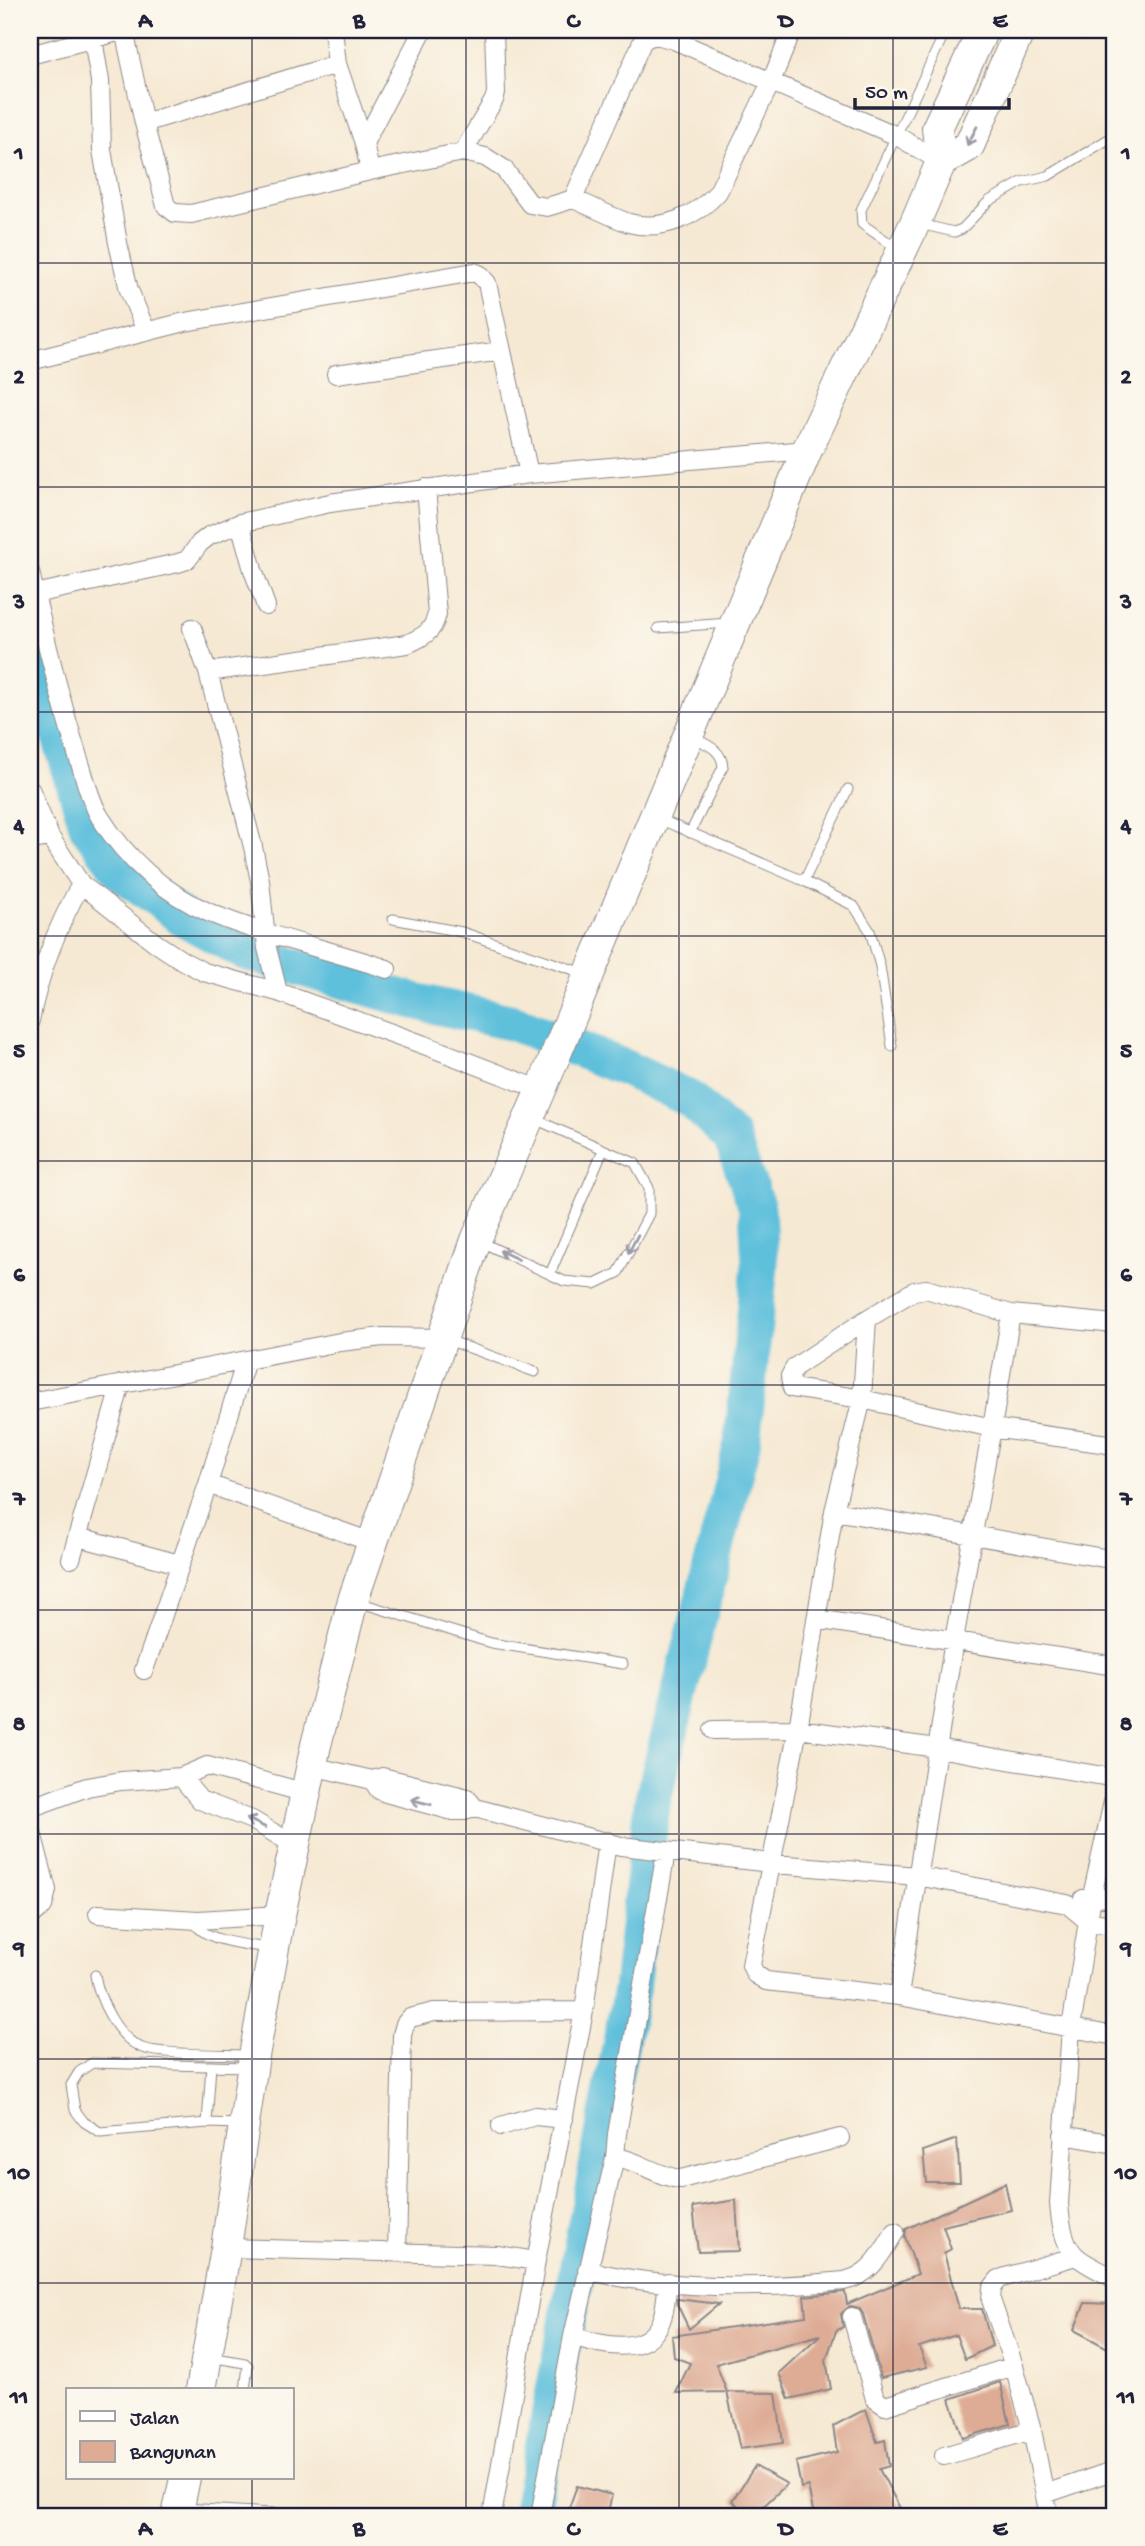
<svg xmlns="http://www.w3.org/2000/svg" width="1145" height="2546" font-family="'Gochi Hand',sans-serif">
  <style>
    .lines { fill: none; stroke-linecap: round; stroke-linejoin: round }
    .river { stroke: #5ec0dc; stroke-width: 37 }
    .building { fill: #deac95 }
    .service-casing { stroke: #8c8687; stroke-width: 11 }
    .minor-casing { stroke: #8c8687; stroke-width: 20 }
    .trunk-casing { stroke: #8c8687; stroke-width: 32 }
    .service { stroke: #fff; stroke-width: 9 }
    .minor { stroke: #fff; stroke-width: 18 }
    .trunk { stroke: #fff; stroke-width: 30 }
    .oneway { stroke: #9c9ca7 }
    .grid { fill: none; stroke: #22223b; stroke-width: 2; stroke-opacity: 0.55 }
    .neatline { fill: none; stroke: #22223b; stroke-width: 2.5 }
    .grid-label { font-size: 23px; text-anchor: middle; font-weight: bold; fill: #22223b }
  </style>
  <rect width="100%" height="100%" fill="#fbf7ec"/>
  <filter id="ink" filterUnits="userSpaceOnUse"><feTurbulence type="fractalNoise" baseFrequency=".0143" numOctaves="2"/><feDisplacementMap in="SourceGraphic" scale="14" xChannelSelector="R" yChannelSelector="G"/><feConvolveMatrix kernelMatrix="1 2 1 2 8 2 1 2 1" color-interpolation-filters="sRGB"/></filter>
  <filter id="wash" filterUnits="userSpaceOnUse"><feTurbulence type="fractalNoise" baseFrequency=".00686" numOctaves="4" result="noise"/><feDisplacementMap in="SourceGraphic" scale="28" xChannelSelector="R" yChannelSelector="G"/><feGaussianBlur stdDeviation="1.57" result="paint"/><feColorMatrix in="noise" values="0 0 0 0 0 0 0 0 0 0 0 0 0 0 0 0 0 1.4 0 .05"/><feComposite in="paint" operator="in"/></filter>
  <g filter="url(#wash)">
    <rect width="100%" height="100%" fill="#f6e9d3"/>
    <g class="lines">
      <path class="river" d="M30,639L88,828L121,872L182,917L245,952L414,1001L514,1023L627,1069L690,1099L731,1137L757,1208L760,1265L742,1444L652,1803L631,1990L530,2516"/>
    </g>
    <g id="blocks">
      <path class="building" d="M957,2139L960,2182H926L923,2151Z
        M1005,2183L1011,2210L943,2226L951,2249L944,2253L959,2309H982L992,2346L965,2359L956,2335L919,2347L927,2367L881,2378L863,2314L859,2308L850,2306L841,2314L843,2327L836,2331L826,2360L831,2389L789,2399L779,2373L820,2335L716,2364L727,2392L676,2393L690,2363L674,2357L672,2336L806,2316L804,2296L845,2292L847,2304L918,2274L905,2237L906,2229Z
        M736,2200L739,2251L698,2252L693,2207Z
        M677,2299L719,2304L689,2329L677,2304Z
        M1085,2303L1115,2304V2352L1074,2330Z
        M1000,2382L1010,2424L963,2438L950,2399Z
        M727,2392L776,2393L783,2443L740,2449Z
        M866,2409L877,2442L885,2440L889,2466L879,2469L901,2510L877,2516H814L808,2486L801,2488L796,2462L837,2452L833,2426Z
        M755,2466L787,2484L753,2516H750L732,2501Z
        M577,2486L612,2495L607,2516H566Z"/>
    </g>
  </g>
  <g filter="url(#ink)">
    <use href="#blocks" fill-opacity="0" stroke="#8c8687" stroke-width="2"/>
    <g class="lines">
      <defs>
        <path id="service" d="M920,224L954,232L962,229L989,201L1022,182L1048,176L1115,135
          M898,249L862,224L861,210L946,30
          M658,628L729,623
          M659,819L804,881L854,906L870,931L880,966L892,1046
          M690,833L723,767C722,749 706,744 692,737
          M804,881L848,789
          M393,919L462,932L586,974
          M481,1242L564,1281L595,1284L618,1273L649,1214V1188L635,1163L532,1118
          M550,1274L603,1150
          M448,1340L535,1372
          M358,1602L491,1643L623,1664
          M194,1920C199,1941 249,1945 268,1948
          M95,1975C99,1999 116,2036 140,2047C155,2055 227,2054 249,2055
          M207,2123L211,2066
          M239,2124L207,2123L100,2132L84,2122L75,2110L71,2085L79,2072L92,2063L247,2067
          M210,2357L245,2363L248,2366L245,2390
          M184,2508L306,2515"/>
        <path id="minor" d="M124,30L144,123L166,206L175,213L191,214L370,171L463,152L485,157L504,169L530,204L547,207L573,199C591,206 611,217 629,223C662,232 697,216 718,192L771,82L792,30
          M333,30L337,64
          M93,39L100,81L102,150L118,243L129,290L146,331
          M30,55L125,30
          M144,123L337,64L364,143L370,171
          M364,143L423,30
          M463,152L494,100L496,93L494,30
          M573,199L643,40L652,36H660L674,40L897,136L941,162
          M30,361L185,322L474,272L479,274L487,283L529,474
          M336,374L501,351
          M240,523L253,570L266,606
          M30,572C44,634 59,696 78,757C85,777 89,799 100,817C126,859 164,893 210,913C265,936 330,950 387,969
          M35,594L178,563L187,560L200,543L209,536L240,523L330,503L529,474L807,450
          M192,628L208,672L253,847L260,881L267,948L278,992
          M208,672L407,644C423,637 433,632 437,614L426,488
          M30,789L50,837L81,884L157,944L183,961L204,972L278,992L427,1046L541,1090
          M30,840L50,837
          M30,1021C39,973 57,927 81,884
          M1011,1314L992,1428L1115,1445
          M867,1319L862,1399L834,1511L798,1729L751,1965L755,1974L766,1981L899,1996L1115,2036
          M30,1402L340,1342L383,1337L442,1338
          M208,1484L374,1543
          M834,1511L1115,1560
          M79,1537L179,1564
          M71,1559L121,1384
          M816,1619L1115,1666
          M144,1670L208,1484L246,1360
          M713,1730L798,1729L937,1748L1115,1778
          M312,1766L372,1780L382,1777L456,1795L467,1798L475,1808
          M181,1777L200,1800L252,1820L296,1846
          M372,1780L379,1790L386,1793L453,1811H464L475,1808L621,1846L788,1865L917,1876L1067,1904L1089,1922L1115,1925
          M1115,1793L1092,1896L1071,2028L1059,2203C1060,2219 1063,2244 1076,2256C1086,2265 1103,2272 1115,2279
          M30,1808L87,1787L121,1781L181,1777L207,1766L306,1793
          M30,1825L47,1890L43,1906L30,1917
          M1083,1899L1092,1896L1115,1899
          M98,1914L198,1920L280,1915
          M899,1996L954,1640L992,1428L862,1399L792,1388L790,1376L795,1367L867,1319L914,1291L926,1289L1011,1314L1115,1324
          M501,2126L535,2116L564,2119
          M1063,2135L1115,2144
          M615,2157C639,2160 657,2177 681,2179L840,2138
          M226,2248L497,2255L536,2261
          M397,2253L402,2035L405,2024L410,2018L434,2012L584,2011
          M587,2270C664,2290 766,2289 844,2281C871,2275 881,2254 895,2232
          M852,2317L875,2399L885,2406L1014,2366
          M573,2336C602,2346 647,2357 661,2321C666,2309 666,2294 668,2282
          M944,2456L1032,2430
          M1045,2494L1115,2470
          M492,2516L536,2261L584,2011L607,1841
          M540,2516L573,2336L615,2157L617,2134L666,1852
          M1049,2516L1032,2430L1014,2366L991,2300L992,2288L999,2279L1076,2256"/>
        <path id="trunk" d="M941,162L969,146L1020,30
          M201,2390L226,2248L254,2056L280,1915L316,1745L353,1600L476,1240L541,1090L807,450L915,223L941,162L937,128L983,30
          M177,2516L185,2478"/>
      </defs>
      <use href="#service" class="service-casing"/>
      <use href="#minor" class="minor-casing"/>
      <use href="#trunk" class="trunk-casing"/>
      <use href="#service" class="service"/>
      <use href="#minor" class="minor"/>
      <use href="#trunk" class="trunk"/>
    </g>
    <defs><path id="oneway-shaft" d="M-6 0H5M1.5-3L5.5 0L1.5 3" fill="none" stroke-width="1.6" stroke-linecap="round" stroke-linejoin="round" transform="scale(1.75)"/></defs>
    <g class="oneway">
      <use href="#oneway-shaft" transform="translate(972 136) rotate(118)"/>
      <use href="#oneway-shaft" transform="translate(633 1244) rotate(118)"/>
      <use href="#oneway-shaft" transform="translate(509 1255) rotate(-155)"/>
      <use href="#oneway-shaft" transform="translate(421 1802) rotate(-166)"/>
      <use href="#oneway-shaft" transform="translate(256 1823) rotate(-154)"/>
    </g>
  </g>
  <path class="grid" d="M252,30V2390M466,30V2516M679,30V2516M893,30V2516M30,263H1115M30,487H1115M30,712H1115M30,936H1115M30,1161H1115M30,1385H1115M30,1610H1115M30,1834H1115M30,2059H1115M30,2283H1115M252,2478V2516"/>
  <rect width="1145" height="2546" fill="none" stroke="#fbf7ec" stroke-width="77"/>
  <rect x="66" y="2388" width="228" height="91" fill="#fbf7ec" stroke="#a4a2a5" stroke-width="2"/>
  <rect x="80" y="2411" width="35" height="10" fill="#ffffff" stroke="#a4a2a5" stroke-width="2"/>
  <text x="130" y="2424" font-size="21" fill="#22223b">Jalan</text>
  <rect x="80" y="2441" width="35" height="21" fill="#deac95" stroke="#a4a2a5" stroke-width="2"/>
  <text x="130" y="2458" font-size="21" fill="#22223b">Bangunan</text>
  <path d="M855 98v10h154v-10" fill="none" stroke="#22223b" stroke-width="3.5"/>
  <text x="865" y="98" font-size="21" fill="#22223b" stroke="#fbf7ec" stroke-width="5" paint-order="stroke">50 m</text>
  <rect x="38" y="38" width="1068" height="2470" class="neatline"/>
  <g class="grid-label">
    <text x="145" y="27">A</text>
    <text x="359" y="27">B</text>
    <text x="573" y="27">C</text>
    <text x="786" y="27">D</text>
    <text x="1000" y="27">E</text>
    <text x="19" y="159">1</text>
    <text x="1126" y="159">1</text>
    <text x="19" y="383">2</text>
    <text x="1126" y="383">2</text>
    <text x="19" y="608">3</text>
    <text x="1126" y="608">3</text>
    <text x="19" y="832">4</text>
    <text x="1126" y="832">4</text>
    <text x="19" y="1057">5</text>
    <text x="1126" y="1057">5</text>
    <text x="19" y="1281">6</text>
    <text x="1126" y="1281">6</text>
    <text x="19" y="1505">7</text>
    <text x="1126" y="1505">7</text>
    <text x="19" y="1730">8</text>
    <text x="1126" y="1730">8</text>
    <text x="19" y="1954">9</text>
    <text x="1126" y="1954">9</text>
    <text x="19" y="2179">10</text>
    <text x="1126" y="2179">10</text>
    <text x="19" y="2403">11</text>
    <text x="1126" y="2403">11</text>
    <text x="145" y="2535">A</text>
    <text x="359" y="2535">B</text>
    <text x="573" y="2535">C</text>
    <text x="786" y="2535">D</text>
    <text x="1000" y="2535">E</text>
  </g>
</svg>
